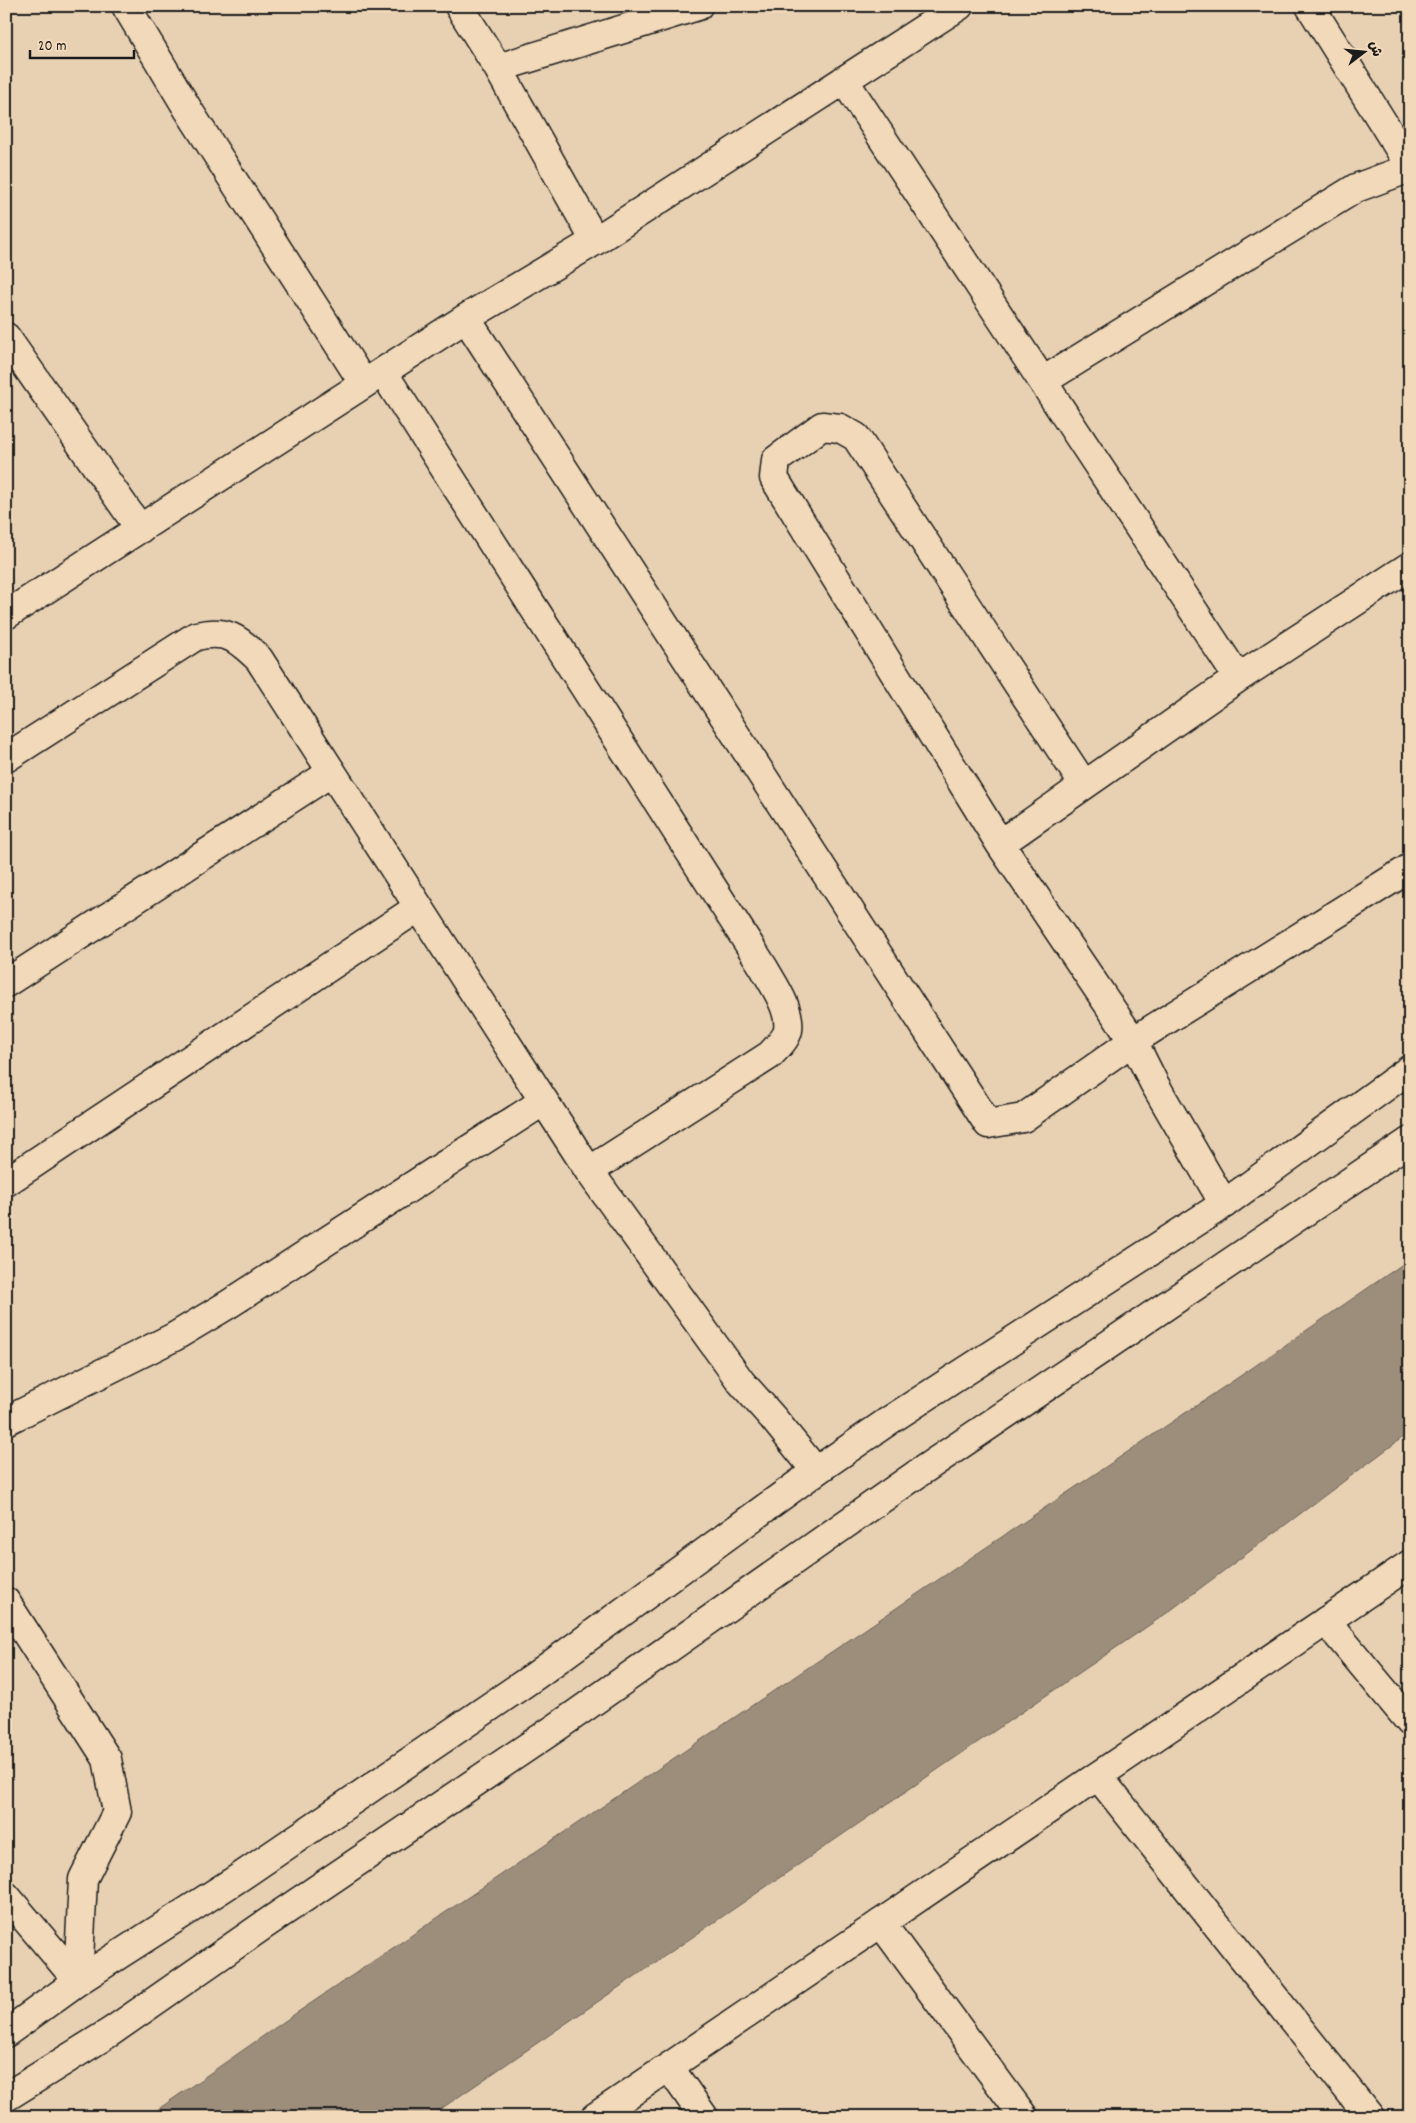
<svg xmlns="http://www.w3.org/2000/svg" width="1416" height="2123" font-family="Dekko,'Playpen Sans Arabic',sans-serif">
  <style>
    .water { fill: #9d8e7b; stroke: #696055 }
    .lines { fill: none; stroke-linecap: round; stroke-linejoin: round }
    .minor-casing { stroke: #1c1c1c; stroke-width: 31 }
    .tertiary-casing { stroke: #1c1c1c; stroke-width: 31 }
    .minor { stroke: #f1d9b9; stroke-width: 28 }
    .tertiary { stroke: #f1d9b9; stroke-width: 28 }
  </style>
  <rect width="100%" height="100%" fill="#e8d1b3"/>
  <filter id="ink" filterUnits="userSpaceOnUse"><feTurbulence type="fractalNoise" baseFrequency=".02" numOctaves="2"/><feDisplacementMap in="SourceGraphic" scale="10" xChannelSelector="R" yChannelSelector="G"/><feConvolveMatrix kernelMatrix="1 2 1 2 8 2 1 2 1" color-interpolation-filters="sRGB"/></filter>
  <g filter="url(#ink)">
    <path class="water" d="M1410,1259V1432L1167,1613L429,2117H147L292,2016L1252,1368Z"/>
    <g class="lines">
      <defs>
        <path id="minor" d="M126,6L189,111L364,384
          M459,6L498,68L595,241
          M1310,6L1410,166
          M498,68L698,6
          M844,80L1238,678
          M466,318L988,1124L1023,1118L1133,1041L1410,868
          M6,337L140,529
          M383,372L764,968C774,986 791,1009 788,1030C786,1040 776,1048 770,1055L589,1171
          M1043,381L1356,188L1410,168
          M6,615L466,318L595,241L959,6
          M6,758L196,636C227,629 237,638 259,659L589,1171L741,1382L773,1418L816,1471
          M1084,785L856,437L840,428L822,426L776,460L774,478L1000,844L1133,1041L1154,1083L1224,1204
          M1000,844L1238,678L1410,566
          M6,983L332,772
          M6,1182L419,907
          M6,1421L174,1337L229,1304L544,1101
          M6,1602L107,1759L117,1812L83,1879L78,1981
          M1326,1621L1410,1722
          M1098,1776L1370,2117
          M6,1896L78,1981
          M881,1923L1024,2117
          M669,2067L704,2117"/>
        <path id="tertiary" d="M6,2033L78,1981L240,1877L535,1676L816,1471L890,1420L1224,1204L1410,1069
          M6,2097L112,2031L261,1927L557,1727L917,1474L1410,1141
          M595,2117L1410,1564"/>
      </defs>
      <use href="#minor" class="minor-casing"/>
      <use href="#tertiary" class="tertiary-casing"/>
      <use href="#minor" class="minor"/>
      <use href="#tertiary" class="tertiary"/>
    </g>
  </g>
  <rect width="1416" height="2123" fill="none" stroke="#f1d9b9" stroke-width="25"/>
  <rect x="12" y="12" width="1391" height="2098" fill="none" stroke="#1c1c1c" stroke-width="2" filter="url(#ink)"/>
  <g transform="translate(1364 52) rotate(74)" stroke="#f1d9b9" stroke-width="4" paint-order="stroke">
  <path d="M0-4L9 19L0 12L-9 19Z" fill="#1c1c1c"/>
  <text y="-8" font-size="14" font-weight="bold" text-anchor="middle" fill="#1c1c1c">ش</text>
  </g>
  <path d="M30 50v8h104v-8" fill="none" stroke="#1c1c1c" stroke-width="2.5"/>
  <text x="38" y="50" font-size="15" fill="#1c1c1c" stroke="#f1d9b9" stroke-width="4" paint-order="stroke">20 m</text>
</svg>
